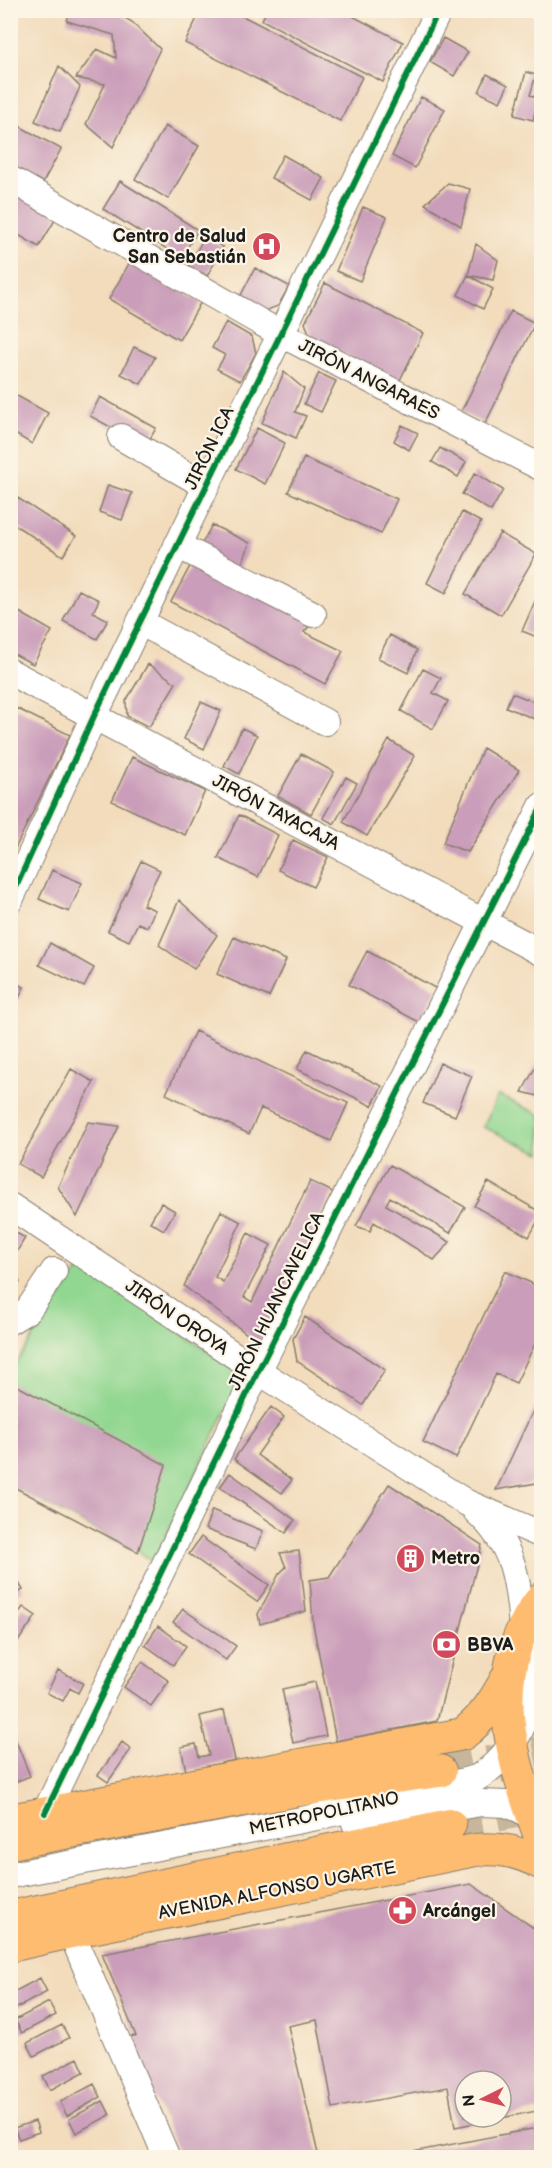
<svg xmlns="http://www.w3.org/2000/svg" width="552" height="2168" font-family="'Balsamiq Sans',sans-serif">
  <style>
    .green { fill: #92d791; stroke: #577a56; stroke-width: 1.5 }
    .building { fill: #ca9eba }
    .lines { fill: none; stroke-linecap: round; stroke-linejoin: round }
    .minor-tunnel { stroke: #c7b69c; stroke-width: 26; stroke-dasharray: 26 13; stroke-linecap: butt }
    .major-tunnel { stroke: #c7b69c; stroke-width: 32; stroke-dasharray: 32 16; stroke-linecap: butt }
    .minor-casing { stroke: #877c6c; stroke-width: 28 }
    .major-casing { stroke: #877c6c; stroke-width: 34 }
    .minor { stroke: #fff; stroke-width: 26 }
    .major { stroke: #febc70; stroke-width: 32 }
    .cycleway-casing { stroke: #fcf5e5; stroke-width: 10 }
    .cycleway { stroke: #00873e; stroke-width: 6 }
    .labels { text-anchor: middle; stroke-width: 4.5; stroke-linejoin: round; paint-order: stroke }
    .poi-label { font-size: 18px; font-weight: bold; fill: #1c1c1c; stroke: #fcf5e5; text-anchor: start }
    .street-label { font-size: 18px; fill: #1c1c1c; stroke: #fcf5e5 }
  </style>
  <rect width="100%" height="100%" fill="#fcf5e5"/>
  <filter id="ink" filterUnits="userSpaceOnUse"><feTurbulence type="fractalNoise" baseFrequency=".0167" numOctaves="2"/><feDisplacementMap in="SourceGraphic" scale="12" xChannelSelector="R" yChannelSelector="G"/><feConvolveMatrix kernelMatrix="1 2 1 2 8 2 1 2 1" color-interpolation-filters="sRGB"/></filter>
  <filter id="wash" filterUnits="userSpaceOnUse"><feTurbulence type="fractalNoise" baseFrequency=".008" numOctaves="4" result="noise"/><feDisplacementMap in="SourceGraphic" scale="24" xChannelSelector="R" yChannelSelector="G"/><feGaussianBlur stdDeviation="1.35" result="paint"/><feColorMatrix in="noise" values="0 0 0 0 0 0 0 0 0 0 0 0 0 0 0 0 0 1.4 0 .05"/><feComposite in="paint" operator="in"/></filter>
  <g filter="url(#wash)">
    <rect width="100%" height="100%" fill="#f2dcbc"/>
    <path class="green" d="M498,1095L541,1115V1153L483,1127Z
      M82,1266L243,1375L154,1561L11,1485L10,1429L13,1422L11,1420V1370Z"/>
    <g id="blocks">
      <path class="building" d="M70,10H112L132,22L160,49L113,147L86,124L105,84L76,78L97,49L116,58L114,35L67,21Z
        M201,10H231L362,77L340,121L185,43Z
        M267,10H341L403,42L383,82L262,20Z
        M443,38L468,52L454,76L430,62Z
        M59,66L80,87L60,132L35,121Z
        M526,72L536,75L530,95L542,99V114L535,112L533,120L514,115Z
        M487,74L508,85L500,102L479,92Z
        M421,97L445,109L415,168L392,156Z
        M10,121L61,149L42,184L10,166Z
        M165,126L199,146L168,199L135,179Z
        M283,155L324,178L312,200L271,178Z
        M120,181L198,230L181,258L103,209Z
        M448,183L470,189L461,226L425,204Z
        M10,187L58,215L39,247L17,234L10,246Z
        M363,207L387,217L360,281L336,271Z
        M204,237L223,247L207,276L189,266Z
        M476,244L498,260L493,280L468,275L493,289L483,309L458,295L468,275Z
        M130,262L201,302L179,340L109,299Z
        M255,268L289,286L278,306L265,311L240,297Z
        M325,283L423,333L399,382L311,338L305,323Z
        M511,311L535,323L485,424L461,412Z
        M226,322L252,337L256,353L240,381L217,369L225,355L212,348Z
        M134,347L155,357L141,384L121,374Z
        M284,372L304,389L295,412L306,416L296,438L262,423Z
        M319,373L336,381L321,412L304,404Z
        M10,392L48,413L32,444L10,431Z
        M100,397L156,428L146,446L90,416Z
        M402,425L418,433L409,450L394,441Z
        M257,428L285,443L265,484L236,469Z
        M440,448L466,462L458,477L432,462Z
        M304,458L397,499L381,534L288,492Z
        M475,473L503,490L491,511L462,494Z
        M108,485L132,493L122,520L99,512Z
        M10,493L76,536L63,556L10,522Z
        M462,512L481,522L446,593L427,583Z
        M212,525L250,543L240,569L312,623L304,632L343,651L325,684L171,602Z
        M500,533L536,554L501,615L465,594Z
        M542,585V639L522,631Z
        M79,590L99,600L93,612L108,620L97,639L63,621Z
        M19,612L52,631L33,664L10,652V626Z
        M390,635L417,650L408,673L378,658Z
        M148,664L176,683L149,727L127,716L126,701Z
        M423,669L441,678L433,693L448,701L433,729L401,711Z
        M512,693L542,705V722L506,707Z
        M201,702L221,711L204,749L184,739Z
        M10,705L70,735L10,859Z
        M242,728L257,735L239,774L224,766Z
        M389,740L415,756L367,836L343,822Z
        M483,748L519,770L468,852L443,843Z
        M301,754L334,772L311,814L278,796Z
        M132,757L205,791L185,835L112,801Z
        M346,777L357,783L334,824L323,818Z
        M239,815L278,835L258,877L218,858Z
        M293,840L328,857L313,887L278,870Z
        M141,861L160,870L143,905L155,910L147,927L138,923L129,941L108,931Z
        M52,870L82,883L69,912L39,899Z
        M179,900L217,935L194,969L159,945Z
        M234,937L286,960L269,997L217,974Z
        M50,943L94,968L84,987L39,965Z
        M367,951L437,989L419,1022L349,985Z
        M10,981L24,987L10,1018Z
        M195,1031L348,1103L331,1141L261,1108L249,1134L166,1094Z
        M307,1050L382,1086L372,1106L297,1069Z
        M542,1055V1097L522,1092Z
        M440,1063L472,1076L455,1116L423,1103Z
        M71,1069L94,1082L41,1177L18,1164Z
        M88,1122L119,1126L77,1217L58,1187Z
        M390,1165L465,1207L450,1233L390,1197L386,1205L450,1242L434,1260L374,1222L370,1231L356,1226Z
        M310,1181L333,1192L259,1343L184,1286L221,1211L241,1222L215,1277L223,1282L248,1233L271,1245L244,1297L252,1302Z
        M488,1182L542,1213L529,1237L474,1206Z
        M161,1203L175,1211L164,1230L150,1222Z
        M10,1229L25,1238L10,1263Z
        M505,1271L542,1288V1329L516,1383L496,1374L456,1458L423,1442Z
        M10,1276L20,1282L10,1298Z
        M305,1317L385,1370L363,1405L297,1361L293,1339Z
        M10,1382L166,1465L138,1552L10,1485V1429L14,1422L10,1420Z
        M538,1400L542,1402V1482L496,1490Z
        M271,1407L284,1417L257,1455L292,1480L282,1493L234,1459Z
        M230,1473L295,1520L286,1533L220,1487Z
        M389,1484L482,1545L437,1721L336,1741L313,1624L310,1580L329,1577Z
        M212,1510L263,1531L256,1549L205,1529Z
        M201,1537L269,1585L257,1602L189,1554Z
        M299,1551L306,1611L260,1624L258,1614L279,1574L286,1567L280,1553Z
        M13,1573L23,1590L10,1597V1574Z
        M23,1607L36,1616L19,1640L10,1634V1625Z
        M183,1609L236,1646L226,1660L173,1622Z
        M158,1626L186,1646L173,1665L145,1645Z
        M142,1662L169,1681L151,1706L124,1687Z
        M58,1670L83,1683L78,1693L70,1688L63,1701L47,1693Z
        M315,1682L326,1736L293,1743L282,1689Z
        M224,1710L235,1760L186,1771L181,1747L196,1744L199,1757L209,1755L200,1716Z
        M10,1726L30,1776L10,1784Z
        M122,1742L131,1749L108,1782L98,1775Z
        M471,1884L542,1934V2110L501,2118V2081H465V2117L500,2118L455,2127L448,2087L333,2108L317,2020L288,2026L319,2158H181L127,2037L136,2036L102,1954Z
        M40,1978L47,1992L13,2010L10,2005V1994Z
        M49,2002L56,2015L22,2033L15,2020Z
        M62,2025L69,2038L34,2056L27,2043Z
        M78,2058L84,2072L50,2090L43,2076Z
        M94,2084L101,2097L67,2116L60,2102Z
        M103,2101L110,2115L76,2133L69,2119Z
        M35,2121L39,2132L19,2139L14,2128Z
        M542,2127V2158H391V2156Z
        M12,2148L17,2158H10Z"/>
    </g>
  </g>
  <g filter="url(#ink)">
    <use href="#blocks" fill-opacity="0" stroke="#877c6c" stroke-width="1.5"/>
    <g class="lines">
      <path class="minor-tunnel" d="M500,1771L542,1764
        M298,1807L340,1799"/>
      <path class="major-tunnel" d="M440,1771L542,1752
        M450,1825L537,1808"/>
      <defs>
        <path id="minor" d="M10,179L281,334L542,468
          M121,437L206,486
          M177,545L313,614
          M140,622L325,722
          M10,672L542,953
          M10,900L94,716L439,10
          M10,1206L258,1371L467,1503L542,1535
          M10,1321L28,1310L54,1271
          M476,1511C514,1545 518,1579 522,1627
          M45,1813L258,1371L542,806
          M355,1823L482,1803L506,1804L521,1810L542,1825
          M10,1875L317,1817L477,1778C498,1765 521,1739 526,1713C527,1706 526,1697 526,1690C528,1670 534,1654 542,1636
          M71,1932L167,2158"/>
        <path id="major" d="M542,1598C482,1675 512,1760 542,1842
          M10,1820L463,1734C484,1718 495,1700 507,1678
          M10,1843L293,1791L440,1771
          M10,1917L450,1825
          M10,1946L71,1932L475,1850C499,1847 521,1852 542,1864"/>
      </defs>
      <use href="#minor" class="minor-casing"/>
      <use href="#major" class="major-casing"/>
      <use href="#minor" class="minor"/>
      <use href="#major" class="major"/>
      <defs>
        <path id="cycleway" d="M10,900L94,716L439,10
          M45,1813L258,1371L542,806"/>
      </defs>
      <use href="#cycleway" class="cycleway-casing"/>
      <use href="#cycleway" class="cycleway"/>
    </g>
  </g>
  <defs>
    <symbol id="hospital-disc" viewBox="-11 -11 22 22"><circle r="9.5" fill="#d1495b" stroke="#fcf5e5"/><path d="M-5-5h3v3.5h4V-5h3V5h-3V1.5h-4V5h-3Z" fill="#fff"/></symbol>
    <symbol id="building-disc" viewBox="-11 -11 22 22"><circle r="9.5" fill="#d1495b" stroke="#fcf5e5"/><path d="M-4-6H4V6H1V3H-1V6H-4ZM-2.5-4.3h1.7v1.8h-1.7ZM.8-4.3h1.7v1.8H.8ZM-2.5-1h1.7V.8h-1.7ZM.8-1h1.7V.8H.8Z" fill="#fff"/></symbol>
    <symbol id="bank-disc" viewBox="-11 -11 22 22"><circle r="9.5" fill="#d1495b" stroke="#fcf5e5"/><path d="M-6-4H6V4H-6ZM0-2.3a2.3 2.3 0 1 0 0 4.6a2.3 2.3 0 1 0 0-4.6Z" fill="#fff"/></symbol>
    <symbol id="pharmacy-disc" viewBox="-11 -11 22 22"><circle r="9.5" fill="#d1495b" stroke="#fcf5e5"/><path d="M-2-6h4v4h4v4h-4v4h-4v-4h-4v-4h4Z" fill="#fff"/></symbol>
  </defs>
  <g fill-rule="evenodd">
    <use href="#hospital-disc" x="250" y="230" width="33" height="33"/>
    <use href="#building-disc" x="394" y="1542" width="33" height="33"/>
    <use href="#bank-disc" x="430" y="1628" width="33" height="33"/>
    <use href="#pharmacy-disc" x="386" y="1894" width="33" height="33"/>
  </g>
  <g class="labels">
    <g class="poi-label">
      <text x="246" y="242" text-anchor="end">Centro de Salud<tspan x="246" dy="21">San Sebastián</tspan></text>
      <text x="431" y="1564">Metro</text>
      <text x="467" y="1651">BBVA</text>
      <text x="423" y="1917">Arcángel</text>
    </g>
    <g class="street-label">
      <text transform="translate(369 379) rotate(27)" y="6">JIRÓN ANGARAES</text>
      <text transform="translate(209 448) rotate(-64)" y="6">JIRÓN ICA</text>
      <text transform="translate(276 812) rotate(28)" y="6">JIRÓN TAYACAJA</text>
      <text transform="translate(276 1301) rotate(-64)" y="6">JIRÓN HUANCAVELICA</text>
      <text transform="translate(177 1317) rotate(34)" y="6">JIRÓN OROYA</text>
      <text transform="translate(324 1813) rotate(-12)" y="6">METROPOLITANO</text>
      <text transform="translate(277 1890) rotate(-11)" y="6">AVENIDA ALFONSO UGARTE</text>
    </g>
  </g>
  <rect width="552" height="2168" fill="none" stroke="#fcf5e5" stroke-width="36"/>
  <g transform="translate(483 2099) rotate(264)"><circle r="28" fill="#fcf5e5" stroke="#a29e95" stroke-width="1.5"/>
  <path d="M0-4.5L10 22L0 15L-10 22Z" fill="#d1495b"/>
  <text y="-9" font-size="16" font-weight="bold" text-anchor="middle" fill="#1c1c1c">N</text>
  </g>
</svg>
